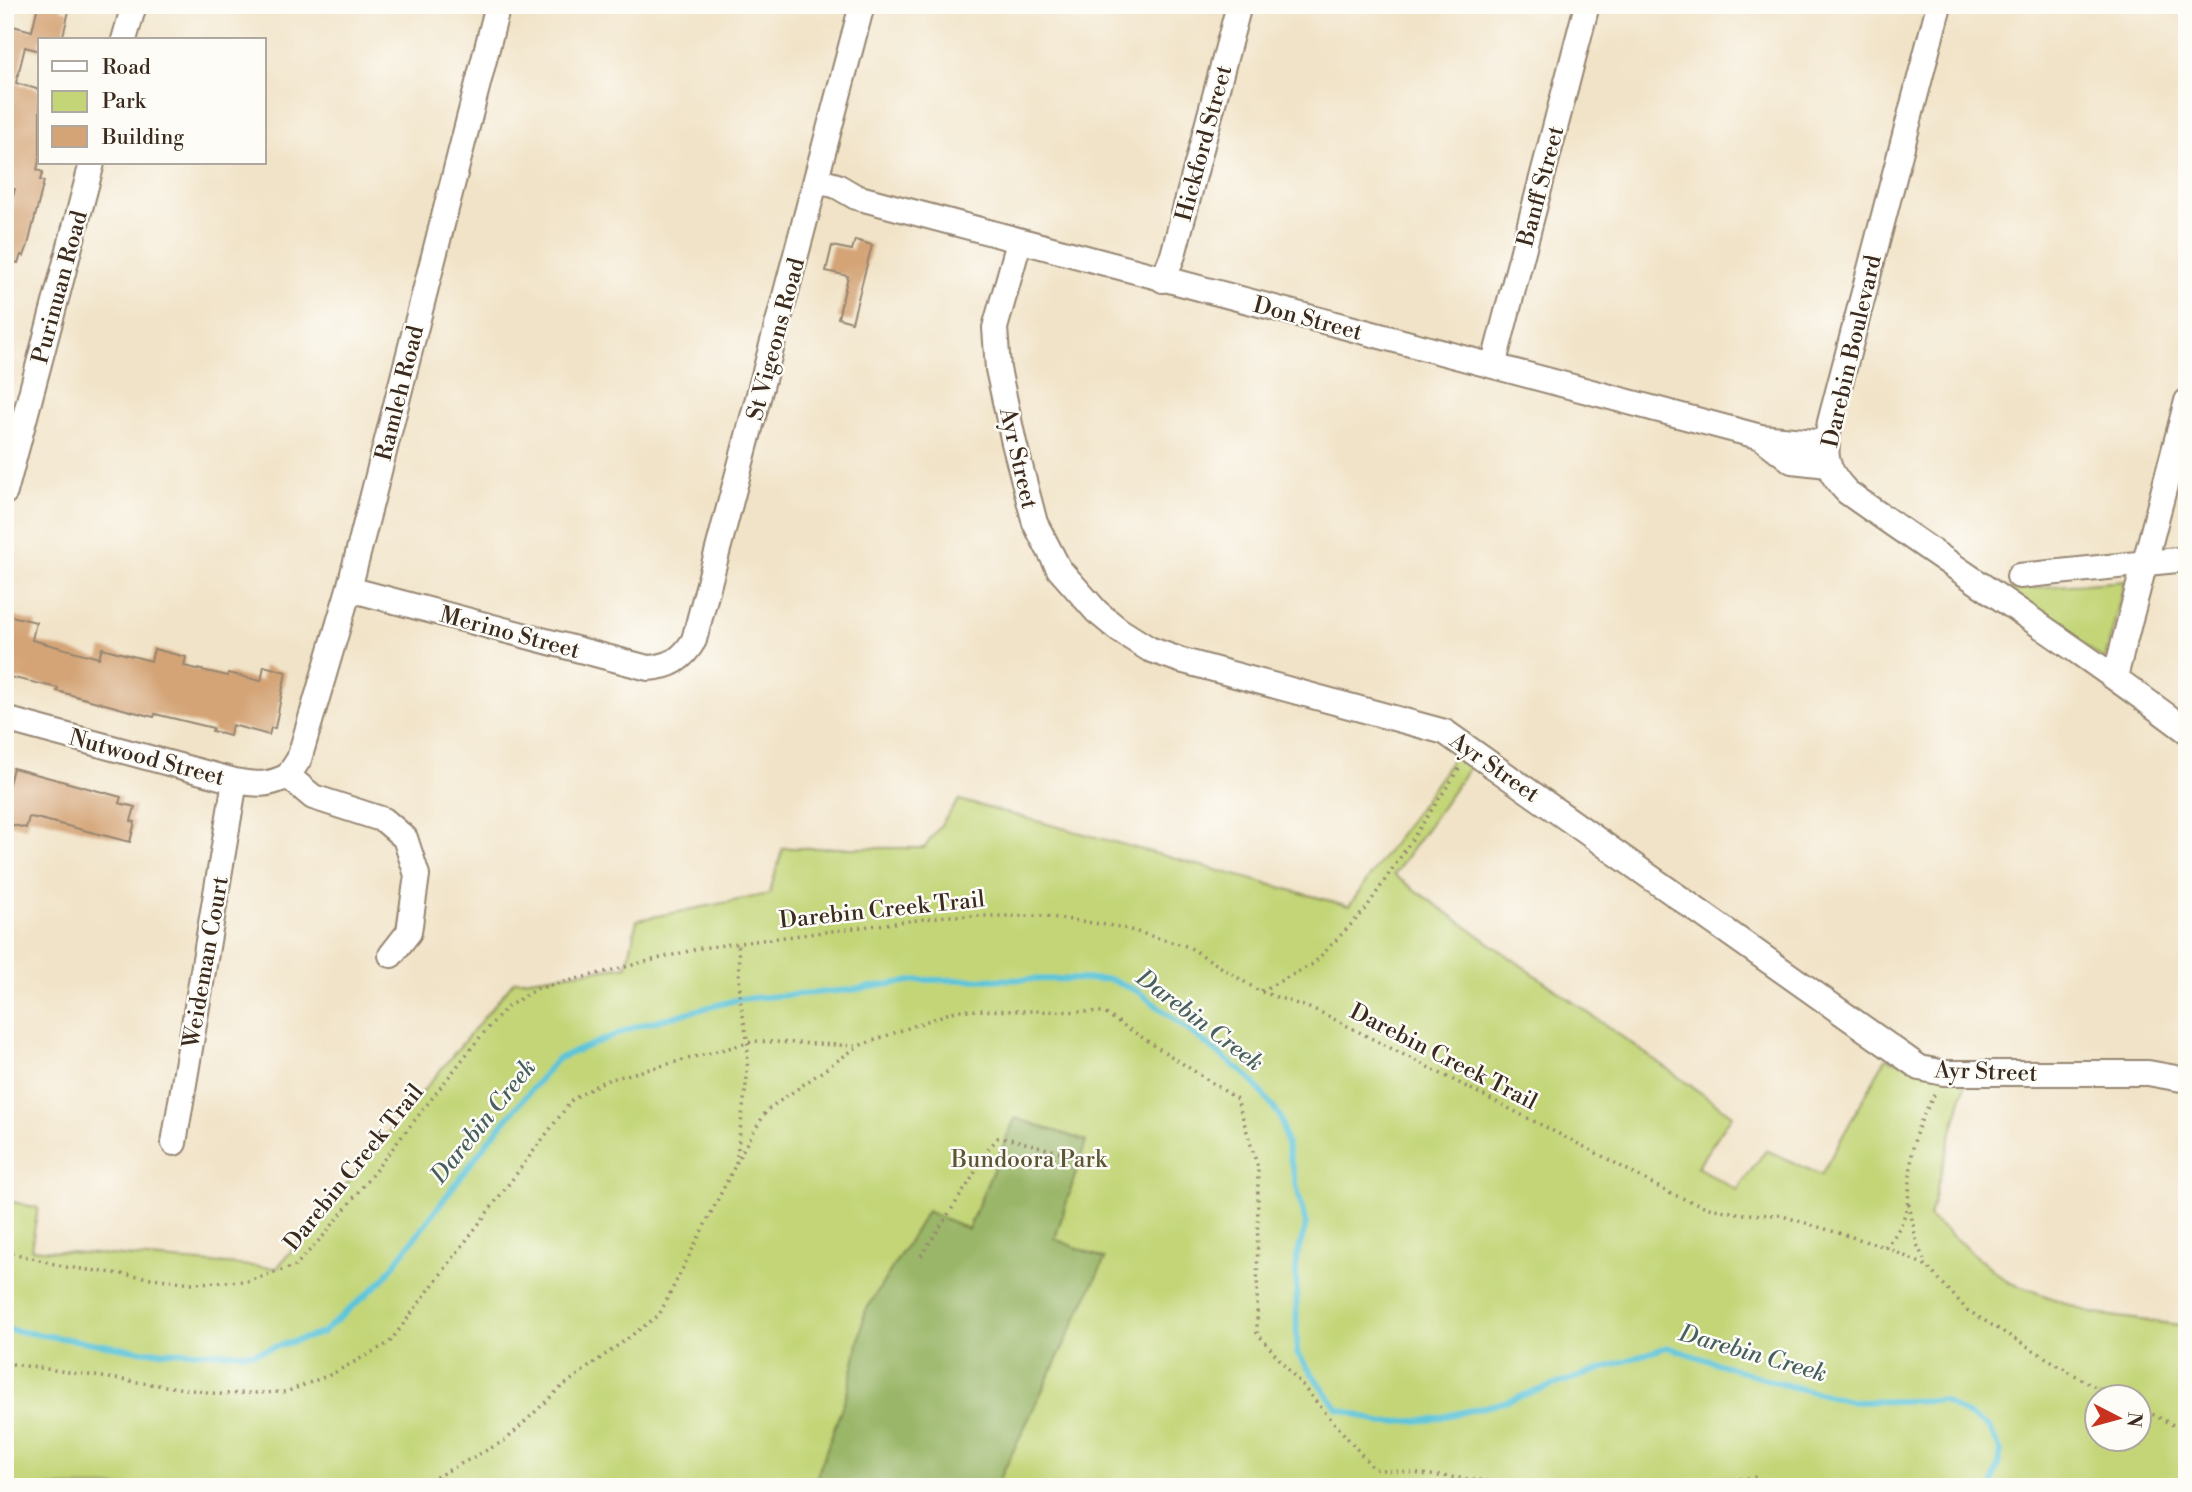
<svg xmlns="http://www.w3.org/2000/svg" width="2192" height="1492" font-family="'Libre Bodoni',serif">
  <style>
    .green { fill: #c3d577; stroke: #7f804a; stroke-width: 2; fill-rule: evenodd }
    .forest { fill: #9ab668; stroke: #6a7043; stroke-width: 2 }
    .lines { fill: none; stroke-linecap: round; stroke-linejoin: round }
    .stream { stroke: #5cc4d9; stroke-width: 6 }
    .building { fill: #d4a477 }
    .minor-casing { stroke: #968672; stroke-width: 28 }
    .path { stroke: #968672; stroke-width: 3.5; stroke-dasharray: 2 5; stroke-linecap: butt }
    .minor { stroke: #fff; stroke-width: 24 }
    .labels { text-anchor: middle; stroke-width: 5; stroke-linejoin: round; paint-order: stroke }
    .street-label { font-size: 23px; fill: #3b2a1e; stroke: #fdfcf7 }
    .park-label { font-size: 23px; fill: #5d5534; stroke: #fdfcf7 }
    .water-label { font-size: 24px; font-style: italic; fill: #47605f; stroke: #fdfcf7 }
  </style>
  <rect width="100%" height="100%" fill="#fdfcf7"/>
  <filter id="ink" filterUnits="userSpaceOnUse"><feTurbulence type="fractalNoise" baseFrequency=".0143" numOctaves="2"/><feDisplacementMap in="SourceGraphic" scale="14" xChannelSelector="R" yChannelSelector="G"/><feConvolveMatrix kernelMatrix="1 2 1 2 8 2 1 2 1" color-interpolation-filters="sRGB"/></filter>
  <filter id="wash" filterUnits="userSpaceOnUse"><feTurbulence type="fractalNoise" baseFrequency=".00686" numOctaves="4" result="noise"/><feDisplacementMap in="SourceGraphic" scale="28" xChannelSelector="R" yChannelSelector="G"/><feGaussianBlur stdDeviation="1.57" result="paint"/><feColorMatrix in="noise" values="0 0 0 0 0 0 0 0 0 0 0 0 0 0 0 0 0 1.4 0 .05"/><feComposite in="paint" operator="in"/></filter>
  <g filter="url(#wash)">
    <rect width="100%" height="100%" fill="#f1e3c7"/>
    <path class="green" d="M2125,581L2105,660L2004,590Z
      M1457,753L1473,762L1394,875L1732,1115L1697,1167L1737,1190L1766,1150L1821,1175L1886,1058L1966,1081L1929,1217L2008,1282L2095,1314L2187,1326V1487H5V1200L38,1208L31,1249L277,1268L514,981L627,966L637,920L769,894L783,848H924L959,800L1349,906ZM2098,1398H2140V1440H2098Z"/>
    <path class="forest" d="M1015,1118L1086,1141L1055,1239L1105,1259L996,1487H813L848,1390L865,1312L927,1211L968,1229Z"/>
    <g class="lines">
      <path class="stream" d="M5,1329L142,1351L254,1353L322,1333L382,1281L488,1141L557,1059L637,1026L740,999L851,990L918,980L1109,979L1139,992L1250,1078L1280,1116L1306,1225L1296,1259L1297,1353L1337,1408L1382,1423L1429,1420L1497,1404L1667,1347L1778,1383L1854,1402L1942,1400L1989,1428L2001,1452L1992,1487"/>
    </g>
    <g id="blocks">
      <path class="building" d="M38,5H62L61,9L69,11L62,40H40V51L25,47L16,83L40,90V156L37,170L43,172L40,180L44,181L28,245L24,256L21,255L18,263L5,259V229L15,189L5,187L10,161L5,160V29L12,31L13,26L32,31Z
        M855,240L872,245L852,322L838,318L848,276L826,271L832,246L852,250Z
        M7,615L36,622L32,640L99,658L102,648L151,661L154,649L186,657L184,666L228,676V673L261,681L264,666L286,672L275,728H271L269,735L232,725L230,736L212,731L213,728L155,714L154,717L134,712L57,691L58,688L5,676V624Z
        M13,768L121,797L119,803L135,807L131,821L135,822L130,842L36,818L29,817L26,828L5,823V799Z"/>
    </g>
  </g>
  <g filter="url(#ink)">
    <use href="#blocks" fill-opacity="0" stroke="#968672" stroke-width="2"/>
    <g class="lines">
      <defs>
        <path id="minor" d="M1939,5L1830,422C1824,454 1823,467 1847,492C1960,572 2076,647 2187,731
          M124,40L134,5
          M816,180L837,186L856,197L1761,437L1826,443
          M1019,242L995,328L998,369L1014,443L1035,523L1059,569L1097,612L1119,630L1149,649L1180,660L1445,732L1920,1068L1944,1073H2148L2187,1080
          M1163,280L1173,255L1239,5
          M1493,366L1587,5
          M1761,437L1792,461L1828,465
          M5,492L92,163
          M2019,576L2187,559
          M349,589L648,668C670,667 683,659 694,640L862,5
          M2115,677L2187,401
          M5,719L235,781C258,785 267,786 288,776
          M288,776L299,759L349,589L498,5
          M288,776L313,797L384,820L405,838L417,875L409,932L391,955
          M174,1143L235,781"/>
      </defs>
      <use href="#minor" class="minor-casing"/>
      <path class="path" d="M1261,991L1313,964L1365,910L1459,769
        M736,1163L747,1077L748,1044L740,999L738,942
        M1909,1204L1917,1244L1926,1264
        M1885,1247C1918,1213 1905,1179 1915,1138C1919,1122 1928,1107 1935,1093
        M5,1251L66,1267L191,1283L248,1281L295,1266L326,1233L481,1036L507,1007L536,989L701,948L947,916H1044L1120,927L1189,947L1259,991L1318,1011L1606,1158L1669,1193L1709,1208L1743,1214L1779,1215L1885,1247L1927,1266L1967,1310L2088,1383L2117,1398
        M921,1256L970,1181L988,1149L998,1138L1014,1140L1081,1158
        M5,1363L220,1394L286,1392L332,1374L389,1343L572,1100L604,1081L755,1041L858,1046L958,1010L1103,1012L1237,1099L1258,1168L1257,1333L1374,1469L1498,1482L1503,1487
        M2140,1408L2187,1432
        M1498,1482L1566,1487
        M417,1487L506,1440L559,1389L659,1315L744,1148L767,1110L857,1047
        M1264,1487L1268,1475
        M1642,1487L1759,1477L1767,1487"/>
      <use href="#minor" class="minor"/>
    </g>
  </g>
  <g class="labels">
    <g class="street-label">
      <text transform="translate(1203 143) rotate(-75)" y="8">Hickford Street</text>
      <text transform="translate(1540 186) rotate(-75)" y="8">Banff Street</text>
      <text transform="translate(59 287) rotate(-75)" y="8">Purinuan Road</text>
      <text transform="translate(1308 318) rotate(15)" y="8">Don Street</text>
      <text transform="translate(775 339) rotate(-75)" y="8">St Vigeons Road</text>
      <text transform="translate(1851 351) rotate(-77)" y="8">Darebin Boulevard</text>
      <text transform="translate(399 393) rotate(-76)" y="8">Ramleh Road</text>
      <text transform="translate(1019 458) rotate(77)" y="8">Ayr Street</text>
      <text transform="translate(510 632) rotate(15)" y="8">Merino Street</text>
      <text transform="translate(147 757) rotate(15)" y="8">Nutwood Street</text>
      <text transform="translate(1495 767) rotate(35)" y="8">Ayr Street</text>
      <text transform="translate(882 909) rotate(-6)" y="8">Darebin Creek Trail</text>
      <text transform="translate(205 962) rotate(-80)" y="8">Weideman Court</text>
      <text transform="translate(1444 1056) rotate(27)" y="8">Darebin Creek Trail</text>
      <text transform="translate(1986 1071) rotate(2)" y="8">Ayr Street</text>
      <text transform="translate(353 1167) rotate(-51)" y="8">Darebin Creek Trail</text>
    </g>
    <g class="park-label">
      <text x="1029" y="1167">Bundoora Park</text>
    </g>
    <g class="water-label">
      <text transform="translate(1200 1020) rotate(37)" y="8">Darebin Creek</text>
      <text transform="translate(483 1121) rotate(-51)" y="8">Darebin Creek</text>
      <text transform="translate(1753 1353) rotate(16)" y="8">Darebin Creek</text>
    </g>
  </g>
  <rect width="2192" height="1492" fill="none" stroke="#fdfcf7" stroke-width="28"/>
  <rect x="38" y="38" width="228" height="126" fill="#fdfcf7" stroke="#afa8a0" stroke-width="2"/>
  <rect x="52" y="61" width="35" height="10" fill="#ffffff" stroke="#afa8a0" stroke-width="2"/>
  <text x="102" y="74" font-size="21" fill="#3b2a1e">Road</text>
  <rect x="52" y="91" width="35" height="21" fill="#c3d577" stroke="#afa8a0" stroke-width="2"/>
  <text x="102" y="108" font-size="21" fill="#3b2a1e">Park</text>
  <rect x="52" y="126" width="35" height="21" fill="#d4a477" stroke="#afa8a0" stroke-width="2"/>
  <text x="102" y="144" font-size="21" fill="#3b2a1e">Building</text>
  <g transform="translate(2118 1418) rotate(96)"><circle r="33" fill="#fdfcf7" stroke="#afa8a0" stroke-width="2"/>
  <path d="M0-5L12 26L0 18L-12 26Z" fill="#c8321e"/>
  <text y="-10" font-size="19" font-weight="bold" text-anchor="middle" fill="#3b2a1e">N</text>
  </g>
</svg>
